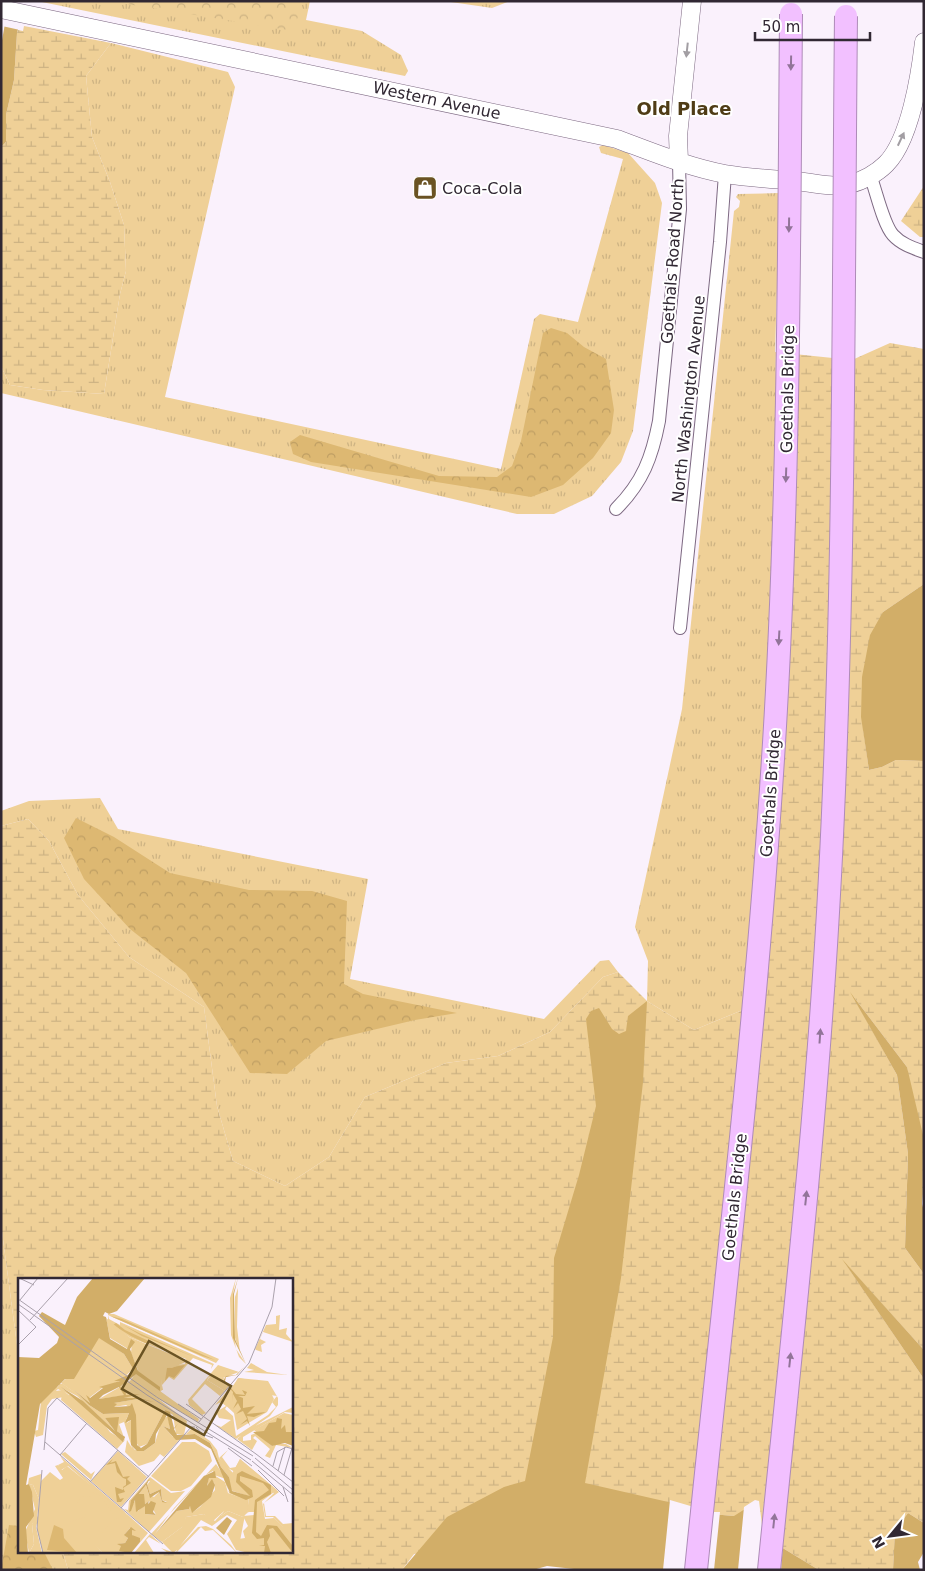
<svg xmlns="http://www.w3.org/2000/svg" width="925" height="1571" font-family="'DejaVu Sans',sans-serif">
  <style>
    .grass { fill: url(#grass-tufts) }
    .forest { fill: url(#forest-crowns) }
    .wetland { fill: url(#wetland-marsh) }
    .park { fill: url(#park-crowns) }
    .water { fill: #d2ae68 }
    .pier { fill: #faf1fc }
    .lines { fill: none; stroke-linecap: round; stroke-linejoin: round }
    .street-casing { stroke: #7d6982; stroke-width: 14 }
    .secondary-casing { stroke: #7d6982; stroke-width: 19 }
    .street { stroke: #fff; stroke-width: 12 }
    .secondary { stroke: #fff; stroke-width: 18 }
    .highway-bridge-casing { stroke: #ae8bb8; stroke-width: 24; stroke-linecap: butt }
    .highway-bridge { stroke: #f2c0ff; stroke-width: 22 }
    .oneway { fill: #a29ea3 }
    .oneway2 { fill: #927499 }
    .labels { text-anchor: middle; stroke-width: 4; stroke-linejoin: round; paint-order: stroke }
    .street-label { font-size: 16px; fill: #312833; stroke: #fff }
    .poi-label { font-size: 16px; fill: #312833; stroke: #fff; text-anchor: start }
    .neighbourhood-label { font-size: 18px; font-weight: bold; fill: #4f3c16; stroke: #fff }
    .inset-road { fill: none; stroke: #aaa1ac; stroke-width: 1 }
    .view { fill: #6a5323; fill-opacity: 0.15; stroke: #6a5323; stroke-width: 2.5 }
    .inset-edge { fill: none; stroke: #312833; stroke-width: 2.5 }
  </style>
  <defs>
    <pattern id="grass-tufts" width="24" height="20" patternUnits="userSpaceOnUse" patternTransform="scale(1.25)"><rect width="24" height="20" fill="#efd097"/><path d="M3 7l-1-3M5 7V3M7 7l1-3M15 17l-1-3M17 17v-4M19 17l1-3" fill="none" stroke="#cdb383"/></pattern>
    <pattern id="forest-crowns" width="20" height="18" patternUnits="userSpaceOnUse" patternTransform="scale(1.25)"><rect width="20" height="18" fill="#ddb872"/><path d="M2 6a3 3 0 1 1 6 0M12 15a3 3 0 1 1 6 0" fill="none" stroke="#be9e63"/></pattern>
    <pattern id="wetland-marsh" width="20" height="14" patternUnits="userSpaceOnUse" patternTransform="scale(1.25)"><rect width="20" height="14" fill="#efd097"/><path d="M1 5h8M5 5V1M11 12h8M15 12V8" fill="none" stroke="#cdb383"/></pattern>
    <pattern id="park-crowns" width="20" height="18" patternUnits="userSpaceOnUse" patternTransform="scale(1.25)"><rect width="20" height="18" fill="#efd097"/><path d="M2 6a3 3 0 1 1 6 0M12 15a3 3 0 1 1 6 0" fill="none" stroke="#cdb383"/></pattern>
  </defs>
  <rect width="100%" height="100%" fill="#faf1fc"/>
  <path class="grass" d="M37,1H310L306,20L362,31L401,55L408,71L405,76Z
    M444,1H510L492,8Z
    M111,43L228,72L235,87L165,397L501,469L534,319L540,314L578,322L623,159L601,153L599,147L603,145L628,153L655,183L662,203L633,431L621,462L592,496L554,514H517L1,393V366L10,385L43,390L104,394L120,294L126,271L124,225L110,182L92,137L86,76Z
    M780,193L775,352L786,607L762,1002L694,1030L647,1001L648,961L635,927L682,709L734,211L739,207L740,201L736,197L738,194Z
    M100,798L118,829L368,879L350,979L544,1019L600,961L609,960L618,972L603,977L550,1032L498,1056L446,1063L365,1097L329,1157L285,1186L233,1161L217,1106L204,1007L129,957L78,895L49,841L28,819L1,826V811L29,801Z
    M1,1224L19,1360V1552H63L68,1570H1Z"/>
  <path class="forest" d="M551,328L567,333L584,347L606,359L614,410L611,433L593,458L563,485L531,497L311,462L293,454L290,442L300,435L439,476L497,477L512,466L521,441L543,333Z
    M76,818L114,837L170,873L249,890L312,891L347,901L344,984L363,994L457,1013L415,1020L326,1041L287,1074L250,1073L186,973L130,929L84,879L64,838Z
    M9,1525L19,1526V1552H44L53,1570H1Z"/>
  <path class="wetland" d="M24,26L111,43L86,76L92,137L110,182L124,225L126,271L120,294L104,394L43,390L10,385L1,366V147L6,142V115L14,80L17,33L18,30L23,31Z
    M924,186V237H920L901,221Z
    M890,343L924,349V584L883,612L863,728L869,770L882,767L896,760L924,761V1211L907,1067L853,996L897,1075L908,1154L905,1248L924,1274V1350L845,1263L924,1379V1523L908,1513L895,1530L893,1570H819L761,1535L734,1516L711,1514L414,1554L402,1570H68L63,1552H291V1280H19V1360L1,1224V826L28,819L49,841L78,895L129,957L204,1007L217,1106L233,1161L285,1186L329,1157L365,1097L446,1063L498,1056L550,1032L603,977L618,972L647,1001L694,1030L762,1002L786,607L775,352L852,360Z"/>
  <path class="park" d="M108,1H302L294,31Z"/>
  <path class="water" d="M9,1H26L17,33L14,80L6,115V142L1,147V46Z
    M924,584V761L896,760L882,767L869,770L861,717L862,677L870,635L883,612Z
    M850,992L907,1067L923,1135L922,1204L924,1211V1274L905,1248L908,1154L897,1075Z
    M647,1001L643,1082L621,1278L585,1483L677,1504L711,1514L734,1516L756,1502L761,1535L819,1570H583L547,1566L533,1570H402L447,1517L504,1487L525,1481L553,1337L554,1258L579,1175L596,1106L586,1019L591,1011L599,1008L612,1029L619,1034L626,1031L628,1016Z
    M842,1259L924,1350V1379Z
    M908,1513L924,1523V1552L918,1562L920,1570H893L895,1530Z"/>
  <path class="pier" d="M7,1H28L20,30L2,26Z
    M670,1500L711,1512H720L714,1570H663Z
    M755,1500L759,1501L763,1533L783,1545L781,1570H738L744,1507Z"/>
  <g class="lines">
    <defs>
      <path id="street" d="M870,175C876,190 883,224 893,235C901,244 913,248 924,252
        M616,509C643,482 652,457 659,421L680,209L679,161
        M680,628L720,242L725,174"/>
      <path id="secondary" d="M1,9L617,139C652,152 688,167 725,174C749,178 773,179 797,181C814,183 833,188 850,184C863,181 877,173 886,164C910,140 920,76 924,42
        M679,161L678,136L692,1"/>
    </defs>
    <use href="#street" class="street-casing"/>
    <use href="#secondary" class="secondary-casing"/>
    <use href="#street" class="street"/>
    <use href="#secondary" class="secondary"/>
    <defs>
      <path id="highway-bridge" d="M696,1570C724,1294 757,1019 774,743C789,500 789,257 791,14
        M769,1570C792,1339 818,1108 830,876C845,590 843,303 846,16"/>
    </defs>
    <use href="#highway-bridge" class="highway-bridge-casing"/>
    <use href="#highway-bridge" class="highway-bridge"/>
  </g>
  <defs><path id="oneway-solid" d="M-6-.8H1V-3.2L6.5 0L1 3.2V.8H-6Z" transform="scale(1.25)"/></defs>
  <g class="oneway">
    <use href="#oneway-solid" transform="translate(687 50) rotate(96)"/>
    <use href="#oneway-solid" transform="translate(901 139) rotate(-65)"/>
  </g>
  <g class="oneway2">
    <use href="#oneway-solid" transform="translate(791 63) rotate(91)"/>
    <use href="#oneway-solid" transform="translate(789 225) rotate(91)"/>
    <use href="#oneway-solid" transform="translate(786 475) rotate(92)"/>
    <use href="#oneway-solid" transform="translate(779 638) rotate(93)"/>
    <use href="#oneway-solid" transform="translate(820 1036) rotate(-86)"/>
    <use href="#oneway-solid" transform="translate(806 1198) rotate(-84)"/>
    <use href="#oneway-solid" transform="translate(790 1360) rotate(-84)"/>
    <use href="#oneway-solid" transform="translate(774 1521) rotate(-84)"/>
  </g>
  <defs>
    <symbol id="shop-square" viewBox="-11 -11 22 22"><rect x="-9" y="-9" width="18" height="18" rx="4" fill="#6a5323" stroke="#fff"/><path d="M-5-2.5h2.3a2.7 3.5 0 0 1 5.4 0H5L5.5 6h-11ZM-1.5-2.5h3a1.5 2.3 0 0 0-3 0Z" fill="#fff"/></symbol>
  </defs>
  <g fill-rule="evenodd">
    <use href="#shop-square" x="411" y="174" width="28" height="28"/>
  </g>
  <g class="labels">
    <g class="street-label">
      <text transform="translate(437 100) rotate(12)" y="6">Western Avenue</text>
      <text transform="translate(672 261) rotate(-86)" y="6">Goethals Road North</text>
      <text transform="translate(787 389) rotate(-89)" y="6">Goethals Bridge</text>
      <text transform="translate(688 399) rotate(-84)" y="6">North Washington Avenue</text>
      <text transform="translate(770 793) rotate(-86)" y="6">Goethals Bridge</text>
      <text transform="translate(734 1197) rotate(-84)" y="6">Goethals Bridge</text>
    </g>
    <g class="poi-label">
      <text x="442" y="194">Coca-Cola</text>
    </g>
    <g class="neighbourhood-label">
      <text x="684" y="115">Old Place</text>
    </g>
  </g>
  <g transform="translate(18 1278)">
    <rect width="275" height="275" fill="#faf1fc"/>
    <path d="M220,10L219,49L222,74L217,60V19ZM90,36H96L201,81L198,85L90,37L91,41L102,47V44L196,86L193,91L194,87L175,80L156,102L151,99L144,107L145,112H144L142,89L167,86L168,81L111,59L90,44ZM262,37L261,52L269,50L268,56L275,64L245,54L242,61L248,64L243,67L244,74L238,72L237,71L248,47L258,46V38ZM233,85L249,94L270,97L226,94L236,92L229,90ZM200,87L221,94L205,100L191,99L189,102L207,113L202,118L187,106L174,121L188,135L184,137L171,127L170,122ZM220,100L250,103L260,120V127L252,138L218,161L196,146L203,149L213,142L201,140L198,134L208,128L203,124L197,127L212,110L209,128L207,131L215,138L218,158L250,137L258,129L254,124L259,118L252,117L239,104L214,110ZM40,106H45L59,116L40,107L38,113L44,112L52,118L34,121L29,128L25,157L18,159L16,153L20,152L23,123ZM142,113L181,141L180,144L138,119ZM275,129V135L267,134L225,159V163L233,162V157L238,155L254,168L258,166H268L275,170L258,167L252,180L247,178L252,171L237,158L235,160L239,163L234,172L219,161L231,151ZM210,172L204,179L212,190L218,189L222,181L261,214L246,225L248,238H257L265,246L275,245V260L255,239H247L245,226L256,215L208,189L201,180ZM40,187L44,192L49,188L109,236L76,266L85,275H25L19,251L23,203L32,194L42,202L45,200L37,188ZM23,196L21,238L18,249L24,275H11L16,266L14,246L20,238L21,221L15,207L10,206L11,200ZM206,201H208L210,213L230,221L232,233L227,237L222,263L231,275L218,272L209,256L219,242L209,237L194,248L183,242L162,268L180,249L188,248L195,251L213,267L219,275L195,252L187,253L183,249L158,275L159,272L155,275H150L143,270L154,274L144,264L164,249L168,239L186,236L197,243L206,233L203,238L210,233L225,239L230,234L222,220L211,215Z" fill="#efd097"/>
    <path d="M92,38L104,41L197,82L184,78ZM98,45L107,52L133,64L127,65L113,58L95,47ZM105,47L121,55L176,79L124,58ZM167,87L156,100L151,98L147,103L149,90ZM36,247L45,251L46,260L59,275L29,272Z" fill="#ddb872"/>
    <path d="M218,0L215,16V51L218,71L228,86L221,79L213,57L212,20ZM88,40L111,59L170,83L154,90L143,89L144,112L138,119L169,143L166,157L158,156L155,137L147,132L129,166L121,169L118,164L116,132L108,127L96,129L95,125L120,121L131,124L121,120H105L117,116L81,121L112,103L120,92L113,75L114,63L110,71L92,60ZM81,59L106,76L115,91L102,103L84,110L71,120L72,125L56,112L71,127L85,136L111,135L108,142L112,137L109,145L113,142V167L117,172L126,173L137,165L144,142L150,138L152,151L145,148L155,159L163,160L146,179L142,176L136,183L121,188L107,174L109,162L114,170L106,144L101,146L107,162L99,171L43,122L44,116L52,117L40,111L32,118L42,106L56,114L43,105L59,91ZM44,110L59,118L97,153L87,140H98L99,153L107,159L106,163L92,154L80,138ZM193,98L206,100L205,104L211,108L207,113L189,102ZM175,149L179,154L192,163L199,172L201,180L216,196L214,213L211,199L203,189L192,165L177,156H168ZM164,164H177L191,173L194,183L173,208L163,213H153L133,198ZM100,173L129,199L103,229L73,203ZM47,174L73,196L77,193L73,202L43,176ZM42,178L107,234L106,236L50,188L43,192L40,187L46,184ZM198,186L208,201L196,197L207,204L210,215L229,222L230,234L225,239L210,233L203,238L206,233L194,244L186,236L168,239L167,247L144,264L133,256ZM195,193L197,199L191,198L189,209L196,204L197,212L182,229L175,234L172,227L171,231L159,233L137,256L156,230L186,198ZM132,199L153,215L167,213L131,254L106,231L110,232L111,223ZM129,203H132L129,207L132,216L143,211L144,222L149,224H144L141,214L136,219L131,217L128,207L121,216L127,226L131,223L138,237L127,236V227L120,233L118,221L114,228L113,222ZM11,206L15,207L21,221L19,242L14,246L16,266L11,275L7,254L17,231ZM74,214L83,218L95,236L73,261L52,244L67,239L69,234L59,225L63,219L74,218ZM109,236L130,255L113,275L122,264L114,257L112,250L107,256L110,260L107,265L101,266L113,274L85,275L75,266L94,243ZM132,256L143,266L131,259L128,262L136,275H116Z" fill="#efd097" fill-rule="evenodd"/>
    <path d="M221,100L248,105L256,121L249,134L219,152L216,135L203,123ZM266,135L275,137V166L245,160L236,152ZM222,181L259,212L244,223L247,241L256,240L265,249L269,247L275,256V275H229L222,269L220,261L227,260L225,253L230,248L225,238L236,237L237,234H231L230,218L212,212L211,201Z" fill="#efd097"/>
    <path d="M75,0H127L99,33L91,36L87,34L85,38L88,39L92,61L109,71L113,61L117,64L112,71L120,93L142,109V113L118,96L102,109L107,111L108,117L122,116L106,120H121L136,124L120,121L96,125L99,126L96,129L112,128L114,125L118,137L119,167L123,170L129,166L147,132L152,134L156,150L160,146L156,151L159,157L177,156L192,165L203,189L211,199L214,213L232,218L218,204L219,196L224,193L253,207V216L239,224L238,254L243,258L249,247L259,248L274,267L275,275L255,250L251,251L252,258L249,264L253,275H246L247,268H241L246,267V260L239,261L234,255L237,222L251,212L245,205L222,198V203L234,212L235,219L228,222L212,215L193,171L177,161L158,162L145,148L152,151L149,137L138,156L137,165L126,173H119L113,167V142L107,145L111,135L85,136L71,127L56,112L72,125L68,117L72,120L85,110L81,109L102,103H96L110,97L115,91L106,76L81,60L56,101H47L22,126L8,207L11,206L14,214L16,238L8,249L10,275H0V79L21,80L39,65L41,59L21,38L24,34L47,47L59,19ZM101,109L106,117L81,121L85,117ZM220,0L216,16L217,61L228,86L215,60V16ZM226,89L219,97L208,99L207,103L218,116L227,117L224,112L229,114L227,118H220L225,120V130L237,128L229,136L248,134L236,139L229,138L232,148L229,143L222,147L229,141L225,133L218,136L223,131L220,125L215,131L219,123L215,116L214,124L215,114L205,103L208,98L218,97ZM43,109L65,123L97,153L87,140L101,139L99,153L107,159L105,164ZM259,140L264,141L263,151L267,147L268,154H275V168L267,165L254,168L235,154L246,153L251,145L258,144ZM95,181L92,185L98,183L105,199L112,198L109,201L113,205L105,210L107,214L100,216L102,221L106,220L103,224H99L97,209L105,212V209L108,207V201L105,200L99,194L97,185L88,187ZM197,193L198,200H191L189,208L194,201L197,207L193,219L174,235L172,228L171,231L159,233L137,256L186,198ZM132,200L129,206L132,216L143,211L144,222L149,225L144,224L141,214L132,220L128,207L121,216H126L127,226L131,223L130,226L133,223L138,225L135,234L138,237L127,236V228L118,234L117,222L113,233L111,234L113,222ZM209,239L214,243L206,257L198,250ZM113,249L118,253L114,252V257L122,260V264L113,275L101,273L103,268L99,266L107,265L110,260L106,257Z" fill="#d2ae68" fill-rule="evenodd"/>
    <path class="inset-road" d="M1,0L16,7M0,21L140,120L235,178M2,22L20,0M0,26L129,117L233,182M0,32L18,49L0,67M12,42L50,0M160,126L183,141M168,126L238,176M180,145L231,85L254,29L258,0M178,149L184,156L195,160M27,164L145,266M210,170L234,188M26,172L30,130L39,120L131,199M238,176L275,204M42,177L69,145M237,180L275,212M234,183L275,217M255,188L259,174L268,169L275,171M24,192L19,250L25,275M240,192L266,218M260,193L267,169M266,197L274,170M72,204L100,172M265,209L270,224M103,230L173,149H177"/>
    <path class="view" d="M131,63L213,108L186,157L104,111Z"/>
    <rect width="275" height="275" class="inset-edge"/>
  </g>
  <rect width="925" height="1571" fill="none" stroke="#312833" stroke-width="5"/>
  <g transform="translate(890 1536) rotate(241)" stroke="#ffffff" stroke-width="4" paint-order="stroke">
  <path d="M0-4L9 19L0 12L-9 19Z" fill="#312833"/>
  <text y="-8" font-size="14" font-weight="bold" text-anchor="middle" fill="#312833">N</text>
  </g>
  <path d="M755 32v8h115v-8" fill="none" stroke="#312833" stroke-width="2.5"/>
  <text x="762" y="32" font-size="15" fill="#312833" stroke="#ffffff" stroke-width="4" paint-order="stroke">50 m</text>
</svg>
